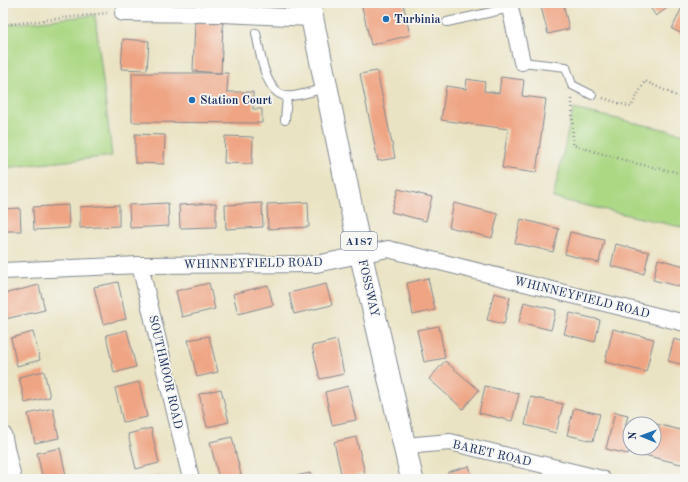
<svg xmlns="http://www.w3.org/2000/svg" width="688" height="482" font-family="'Old Standard TT',serif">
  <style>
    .green { fill: #acd884; stroke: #648471 }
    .building { fill: #efa584 }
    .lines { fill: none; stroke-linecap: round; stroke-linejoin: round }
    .lane-casing { stroke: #828990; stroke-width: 10 }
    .street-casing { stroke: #828990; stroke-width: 18 }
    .primary-casing { stroke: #828990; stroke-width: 24 }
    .path { stroke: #828990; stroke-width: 2.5; stroke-dasharray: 1 3; stroke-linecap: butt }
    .lane { stroke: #fff; stroke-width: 8 }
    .street { stroke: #fff; stroke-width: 16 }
    .primary { stroke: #fff; stroke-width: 22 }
    .poi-dot { fill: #1f6fb2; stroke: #f6f6f2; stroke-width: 1.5 }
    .labels { text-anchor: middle; stroke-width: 3.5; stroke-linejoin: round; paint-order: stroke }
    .shield { fill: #f6f6f2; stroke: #5d6b8a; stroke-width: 1 }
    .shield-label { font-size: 11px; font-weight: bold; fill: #1b2f5e }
    .poi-label { font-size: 12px; font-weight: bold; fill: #1b2f5e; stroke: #f6f6f2; text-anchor: start }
    .street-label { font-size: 12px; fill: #1b2f5e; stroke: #f6f6f2 }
  </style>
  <rect width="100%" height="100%" fill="#f6f6f2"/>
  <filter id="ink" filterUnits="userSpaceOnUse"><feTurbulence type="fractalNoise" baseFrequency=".025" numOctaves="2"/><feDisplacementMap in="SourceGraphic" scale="8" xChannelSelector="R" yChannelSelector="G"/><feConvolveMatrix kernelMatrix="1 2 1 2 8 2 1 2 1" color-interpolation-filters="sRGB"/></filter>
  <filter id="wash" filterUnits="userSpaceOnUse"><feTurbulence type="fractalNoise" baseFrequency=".012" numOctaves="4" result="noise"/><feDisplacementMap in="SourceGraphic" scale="16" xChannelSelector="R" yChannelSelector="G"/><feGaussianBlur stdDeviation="0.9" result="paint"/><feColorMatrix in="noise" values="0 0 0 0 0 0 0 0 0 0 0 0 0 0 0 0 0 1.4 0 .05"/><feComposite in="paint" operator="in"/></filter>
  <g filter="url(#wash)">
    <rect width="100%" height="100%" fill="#eae3c3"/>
    <path class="green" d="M95,15L112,156L3,168V25Z
      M573,109L685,134V228L553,198Z"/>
    <g id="blocks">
      <path class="building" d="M241,3H261V6H241Z
        M361,3H403L410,35L371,45Z
        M540,3H563L569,29L548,34Z
        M647,3H674L656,16Z
        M683,5L685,6V35L672,29Z
        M195,22L223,23L221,73L193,71Z
        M123,39L149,41L147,70L121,69Z
        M377,71L395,158L378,161L360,74Z
        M132,73H228L227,92H253V109H262V123L132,122Z
        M501,77L524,80L522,96L546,99L536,173L502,168L508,129L441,120L446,86L466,89L467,79L485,82L484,91L499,93Z
        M135,134L165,135L164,164L135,163Z
        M225,136L253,137L252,164L224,163Z
        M398,189L432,197L426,221L391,212Z
        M308,202L309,227L268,229L267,204Z
        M168,203L169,226L130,228L129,205Z
        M216,203V227L180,228L179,205Z
        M262,203L263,227L226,229L225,205Z
        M454,203L498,214L492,238L449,227Z
        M68,205L69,228L34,230L33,207Z
        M119,205V226L80,228V207Z
        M20,208L21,231H3V209Z
        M521,219L559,229L553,252L515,243Z
        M570,232L604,240L599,263L565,254Z
        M616,244L649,252L644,274L611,266Z
        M658,259L685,266V288L653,280Z
        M428,278L435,310L413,315L407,283Z
        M118,282L126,319L103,324L94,287Z
        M209,283L215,309L182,317L176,291Z
        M326,284L332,305L294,314L289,293Z
        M39,285L45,310L5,319L3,294Z
        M268,285L273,305L238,314L233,294Z
        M494,293L510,297L504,324L487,320Z
        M524,302L556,310L551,330L519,322Z
        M570,313L600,320L595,342L564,334Z
        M439,326L445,358L424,362L417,330Z
        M613,329L654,339L646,372L605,362Z
        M127,330L136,367L114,373L106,335Z
        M33,332L40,360L17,366L11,338Z
        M209,336L218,372L197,377L188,340Z
        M674,339L685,342V365L668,361Z
        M337,340L344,374L320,379L312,346Z
        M445,361L479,390L463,409L429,379Z
        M44,371L50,397L25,403L19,377Z
        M139,382L147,417L123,422L115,388Z
        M348,386L356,420L332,425L325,392Z
        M485,386L519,394L512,421L479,413Z
        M221,389L229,422L207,427L199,394Z
        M531,397L563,404L556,433L525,425Z
        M53,408L59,438L35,443L28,414Z
        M574,408L600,414L593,441L567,435Z
        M615,412L628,415L625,427L630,428V444L628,454L606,449Z
        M648,422L685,431V465L640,454L642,448H654V424H647Z
        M151,428L159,463L136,469L128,434Z
        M232,437L241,475L219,479L210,442Z
        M356,437L365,473L342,478L334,442Z
        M60,448L66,475L43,479L37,453Z
        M469,466L473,479H450L448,472Z
        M310,473L311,479H286V478Z
        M160,475L161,479H145V478Z"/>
    </g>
  </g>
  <g filter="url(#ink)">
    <use href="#blocks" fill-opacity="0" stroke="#828990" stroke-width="1"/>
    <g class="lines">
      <defs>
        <path id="lane" d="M447,22L510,8
          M256,33C260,50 264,93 286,96C295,98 316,90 326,88
          M522,62L566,67L572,85L592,95
          M285,120L287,97"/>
        <path id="street" d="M509,3L522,62
          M123,13L222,14L312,18
          M140,265L191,479
          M3,271L140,265L316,264L388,249L685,323
          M3,434L13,479
          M405,446L450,442L602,479"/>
        <path id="primary" d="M309,3L361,255L412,479"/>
      </defs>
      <use href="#lane" class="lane-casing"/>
      <use href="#street" class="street-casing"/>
      <use href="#primary" class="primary-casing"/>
      <path class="path" d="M3,25L107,13
        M603,98L631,107L645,81L685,100
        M572,99L573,145L634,163L685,174"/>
      <use href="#lane" class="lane"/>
      <use href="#street" class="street"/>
      <use href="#primary" class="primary"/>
    </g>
  </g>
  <g class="poi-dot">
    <circle cx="386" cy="19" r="4"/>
    <circle cx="192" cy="100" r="4"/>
  </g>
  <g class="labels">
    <rect class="shield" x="341" y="232" width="36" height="18" rx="3"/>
    <g class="shield-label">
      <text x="359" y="245">A187</text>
    </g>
    <g class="poi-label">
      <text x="394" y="23">Turbinia</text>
      <text x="200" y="104">Station Court</text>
    </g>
    <g class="street-label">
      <text transform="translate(253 263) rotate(-1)" y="4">WHINNEYFIELD ROAD</text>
      <text transform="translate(369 288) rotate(77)" y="4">FOSSWAY</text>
      <text transform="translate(582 297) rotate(14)" y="4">WHINNEYFIELD ROAD</text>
      <text transform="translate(166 372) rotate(77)" y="4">SOUTHMOOR ROAD</text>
      <text transform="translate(492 453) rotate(13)" y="4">BARET ROAD</text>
    </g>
  </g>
  <rect width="688" height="482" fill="none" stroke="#f6f6f2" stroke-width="16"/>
  <g transform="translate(642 436) rotate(271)"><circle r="19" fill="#f6f6f2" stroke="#9ea6b7"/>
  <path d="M0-3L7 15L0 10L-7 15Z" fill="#1f6fb2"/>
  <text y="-6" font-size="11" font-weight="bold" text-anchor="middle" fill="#1b2f5e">N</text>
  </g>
</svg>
